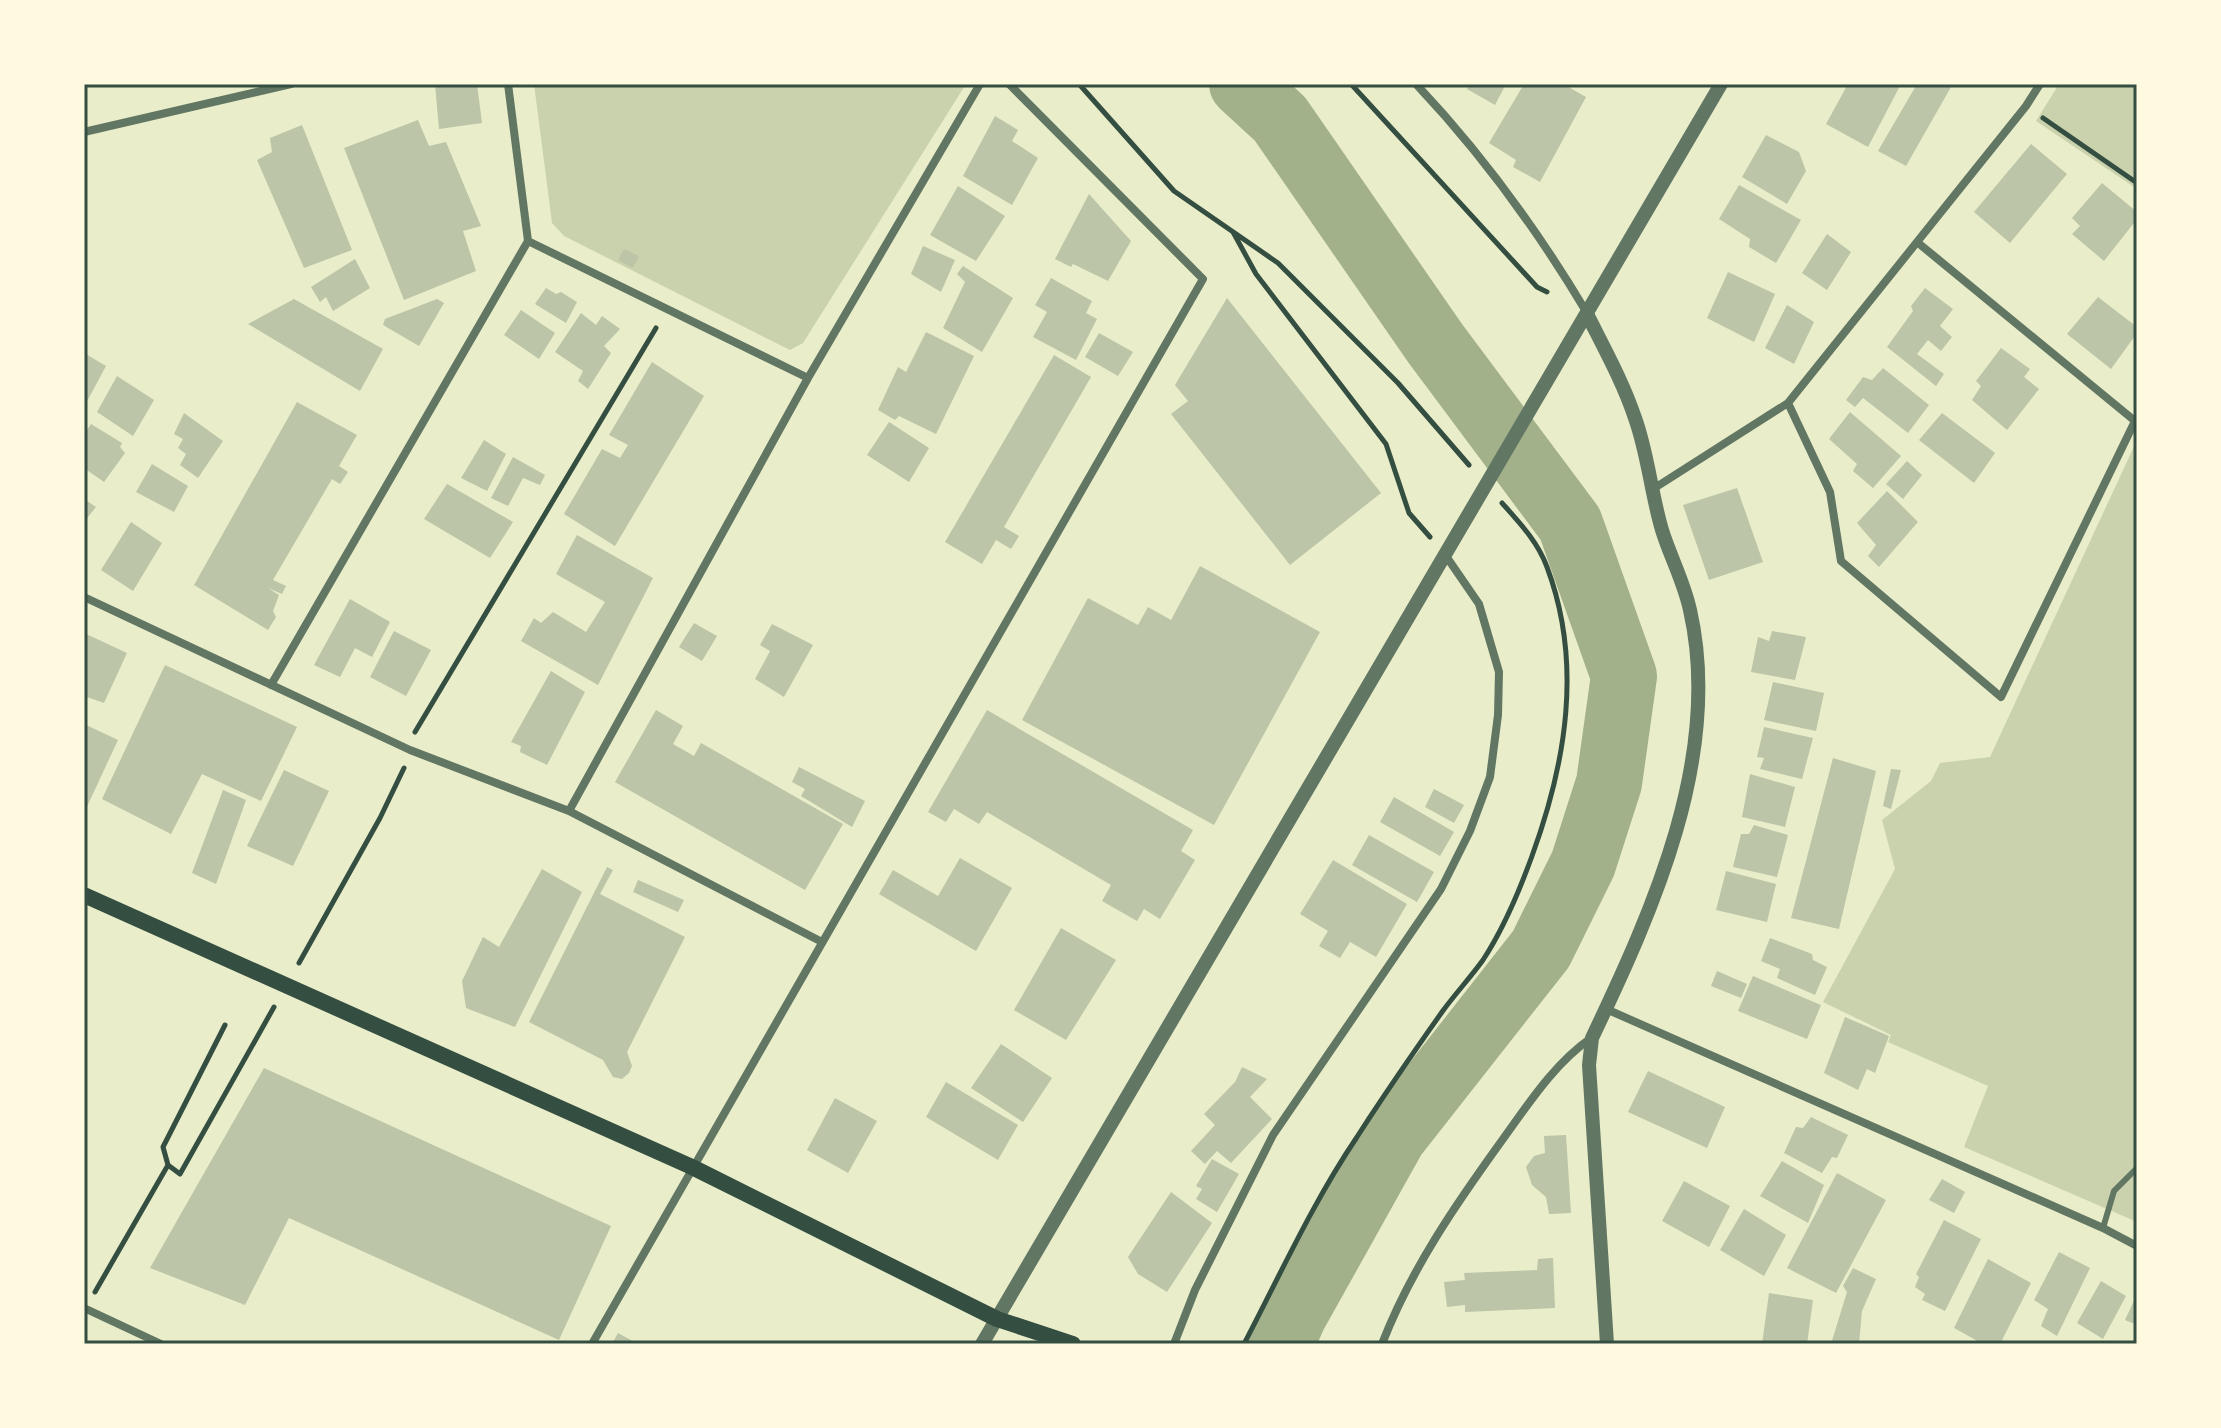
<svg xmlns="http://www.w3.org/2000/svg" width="2221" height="1428" font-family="'Asap Condensed',sans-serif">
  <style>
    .green { fill: #cad2ad }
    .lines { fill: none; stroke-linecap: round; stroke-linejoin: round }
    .river { stroke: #a3b18a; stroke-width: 66 }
    .building { fill: #bcc5a7 }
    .path { stroke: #344e41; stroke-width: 5 }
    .service { stroke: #617663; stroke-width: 6 }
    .minor { stroke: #617663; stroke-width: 8 }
    .tertiary { stroke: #617663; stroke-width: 14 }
    .secondary { stroke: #344e41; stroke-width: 16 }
    .neatline { fill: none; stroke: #344e41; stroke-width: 3 }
  </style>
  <rect width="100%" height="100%" fill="#e9edc9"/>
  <path class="green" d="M534,84H966L803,343L790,350L564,236L552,223Z
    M2059,84H2137V189L2036,121Z
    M2137,440V1222L1964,1147L1988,1086L1888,1042L1891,1035L1823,1002L1895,869L1882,820L1931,781L1940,763L1990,757Z"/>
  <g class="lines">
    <path class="river" d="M1242,84L1280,119L1435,343L1570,524L1624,676L1609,783L1583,864L1541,949L1394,1136L1294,1315L1281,1344"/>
  </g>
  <path class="building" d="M435,84H477L482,123L439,129Z
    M1470,84H1506L1495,105L1467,89Z
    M1524,84H1563L1586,97L1540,182L1513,167L1516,160L1489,143Z
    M1848,84H1901L1868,147L1826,124Z
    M1917,84H1946L1951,87L1906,166L1878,151Z
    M995,116L1018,130L1012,141L1038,158L1012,205L963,176Z
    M418,120L429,146L446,142L481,226L463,231L476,271L404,300L344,148Z
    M302,125L352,250L304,268L257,160L272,152L270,138Z
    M1766,135L1799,152L1806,171L1787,204L1742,177Z
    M2031,144L2067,174L2010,243L1974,212Z
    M2102,183L2137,212V219L2104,261L2072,234L2080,226L2072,218Z
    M1739,185L1801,220L1776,263L1749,247L1750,239L1719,219Z
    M958,186L1005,216L976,261L930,235Z
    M1089,194L1131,241L1108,281L1073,264L1071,267L1055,259Z
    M1827,234L1851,252L1827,290L1802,273Z
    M923,246L955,260L941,292L911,274Z
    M624,249L639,256L633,268L618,260Z
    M355,259L370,288L333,311L326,297L320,302L311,287Z
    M963,266L1013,298L982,352L943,328L965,282L957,274Z
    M1728,272L1775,294L1754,342L1707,318Z
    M1051,278L1092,301L1086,313L1097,319L1076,360L1033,337L1047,312L1035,305Z
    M546,288L556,294L561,292L577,302L566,323L535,304Z
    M1925,288L1953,309L1940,326L1952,337L1941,351L1928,340L1917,354L1944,374L1936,386L1887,347L1913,311L1911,306Z
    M2098,297L2137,327V333L2111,369L2067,334Z
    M1227,298L1381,493L1290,565L1171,414L1188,401L1175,385Z
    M294,299L383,349L360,391L248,324Z
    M437,299L444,303L419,346L383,325L385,319Z
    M1787,305L1814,322L1794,364L1765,348Z
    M521,310L555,333L539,359L504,335Z
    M581,313L596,325L602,316L620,329L604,346L611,353L588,389L578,381L583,371L555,352Z
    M926,332L974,356L936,434L899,416L895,420L878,410L898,367L906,372Z
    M1099,333L1133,352L1118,376L1085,357Z
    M2001,348L2030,369L2024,377L2039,389L2007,430L1972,400L1981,386L1976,381Z
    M84,353L106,366L84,407Z
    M1054,355L1091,377L1004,527L1019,536L1011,549L996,540L982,564L945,542Z
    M652,362L704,396L615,546L564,514L602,449L620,458L628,445L609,435Z
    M1883,368L1929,405L1908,433L1863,398L1855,407L1846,400L1863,377L1872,380Z
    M117,376L154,400L133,436L97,412Z
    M297,402L357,435L339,466L348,472L340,484L332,479L273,580L286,586L282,594L268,588L279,595L273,611L276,617L268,630L194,585Z
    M1850,412L1901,456L1873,488L1853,471L1857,464L1829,439Z
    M184,413L223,441L198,478L180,465L186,454L178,448L183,439L174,434Z
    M1942,413L1995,453L1974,483L1919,440Z
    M889,422L929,448L909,482L867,455Z
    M91,424L122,443L120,447L125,453L104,482L84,468V434Z
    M484,440L506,454L487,491L461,478Z
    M513,457L545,475L540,485L523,478L508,506L491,498Z
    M1907,461L1922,475L1903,499L1886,484Z
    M152,464L188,486L174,512L136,492Z
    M447,484L513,522L490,558L424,519Z
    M1737,488L1763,562L1709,580L1683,505Z
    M1887,491L1918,522L1879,567L1868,556L1876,545L1857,523Z
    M84,499L96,507L84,522Z
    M131,522L162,543L133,591L101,570Z
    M577,535L653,578L598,685L521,641L534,618L541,623L553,612L586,632L605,602L556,574Z
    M1200,566L1320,632L1214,825L1022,720L1088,598L1138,625L1148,607L1171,620Z
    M350,599L390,622L372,657L355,648L340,677L314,665Z
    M694,623L717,636L702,661L679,647Z
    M772,624L813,645L784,697L755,679L770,651L760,645Z
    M394,631L431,650L406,696L370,677Z
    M1772,631L1806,637L1795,680L1751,672L1758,637L1769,641Z
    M84,633L127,653L104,703L84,696Z
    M165,665L297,727L261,801L202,774L171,834L102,799Z
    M551,671L585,692L547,765L520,752L521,746L511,742Z
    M1773,682L1824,693L1816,731L1764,720Z
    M656,710L683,726L673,744L694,756L701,743L843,824L805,890L615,782Z
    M987,710L1193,830L1181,851L1195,860L1160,919L1144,909L1137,921L1102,901L1111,885L987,812L979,824L954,809L946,822L928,812Z
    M84,724L118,740L84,813Z
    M1764,727L1813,738L1802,779L1760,769L1764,758L1757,757Z
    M1833,758L1876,771L1839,929L1791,918Z
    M799,767L865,801L852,827L801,796L805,789L792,782Z
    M1891,769L1901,770L1891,809L1883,806Z
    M284,770L329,791L293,866L247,846Z
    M1750,774L1795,787L1785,827L1742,817Z
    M1434,789L1464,805L1454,823L1425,807Z
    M223,790L246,800L216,884L192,873Z
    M1394,797L1454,832L1440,856L1380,822Z
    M1754,825L1788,835L1777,877L1733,867L1741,834H1749Z
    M1369,835L1434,872L1417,902L1352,865Z
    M960,858L1012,888L976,951L879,894L893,870L938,896Z
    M1333,860L1407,904L1376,957L1350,942L1340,958L1319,946L1328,931L1300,914Z
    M607,867L613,870L600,894L685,937L627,1052L632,1066L629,1073L622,1079L613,1077L603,1060L529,1022Z
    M542,869L582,892L515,1027L466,1008L462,981L483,937L499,947Z
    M1726,871L1776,884L1767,922L1716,910Z
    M638,880L684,900L678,912L633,892Z
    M1061,928L1116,960L1066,1040L1014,1010Z
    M1770,938L1812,954L1813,960L1827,967L1815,995L1777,978L1780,969L1761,961Z
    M1717,971L1747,984L1741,998L1711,986Z
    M1753,976L1821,1005L1807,1039L1738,1011Z
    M1845,1017L1889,1036L1875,1073L1867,1069L1858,1090L1824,1073Z
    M1001,1044L1052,1078L1023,1122L971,1088Z
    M1242,1067L1267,1079L1250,1097L1272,1119L1231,1163L1217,1151L1205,1164L1191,1151L1215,1125L1204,1114L1235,1082Z
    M264,1068L611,1226L559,1340L289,1218L245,1305L150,1268Z
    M1648,1071L1725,1107L1707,1148L1628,1112Z
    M946,1082L1018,1125L998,1160L926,1117Z
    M835,1098L877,1121L848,1173L807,1150Z
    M1811,1117L1848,1135L1837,1158L1832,1157L1822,1173L1784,1153L1796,1127L1803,1128Z
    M1566,1135L1571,1213L1549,1214L1546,1197L1532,1185L1526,1167L1534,1156L1545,1153L1544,1136Z
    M1212,1159L1239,1174L1217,1212L1196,1199L1202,1189L1196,1186Z
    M1782,1161L1824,1185L1808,1223L1760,1196Z
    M1837,1173L1886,1200L1836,1293L1787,1268Z
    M1942,1179L1965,1192L1954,1213L1929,1200Z
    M1684,1181L1730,1206L1709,1247L1662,1221Z
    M1171,1192L1212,1223L1167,1292L1138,1274L1128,1257Z
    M1744,1209L1786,1235L1764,1276L1720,1250Z
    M1944,1220L1981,1239L1945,1311L1922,1300L1925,1294L1915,1287L1919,1277L1916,1274Z
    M2059,1252L2090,1268L2057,1336L2041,1326L2048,1309L2034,1300Z
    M1553,1258L1555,1308L1465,1312V1305L1447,1307L1444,1282L1465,1280L1464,1273L1537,1270L1538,1259Z
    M1988,1259L2031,1283L2000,1344H1983L1954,1328Z
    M1853,1268L1876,1279L1862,1311L1859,1344H1831L1847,1292L1843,1286Z
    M2101,1281L2126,1296L2103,1339L2077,1323Z
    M1769,1293L1813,1300L1807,1344H1762Z
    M2137,1294V1325L2125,1320Z
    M618,1333L638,1344H612Z"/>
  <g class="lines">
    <path class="path" d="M1079,84L1174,191L1278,263L1398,383L1469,465
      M1351,84L1537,287L1547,292
      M2043,118L2137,183
      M1233,232L1256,274L1386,444L1409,513L1430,537
      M415,732L656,328
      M299,963L380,818L404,768
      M168,1165L180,1174L274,1007
      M95,1292L168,1165L163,1147L225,1025
      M1244,1344C1280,1275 1313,1202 1357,1137C1384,1095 1413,1053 1442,1012C1455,994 1470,978 1483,960C1504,928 1519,892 1532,856C1566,763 1583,663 1547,567C1538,542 1519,522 1502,503"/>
    <path class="service" d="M2103,1228L2114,1191L2137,1168"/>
    <path class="minor" d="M1416,84C1483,155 1537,229 1587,313
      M84,132L291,84
      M528,241L808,378
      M1788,403L1830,492L1841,561L2001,697L2135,421L1917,242
      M1653,489L1788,403L2026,106L2040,84
      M84,597L410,750L569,811L822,942
      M271,685L528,241L508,84
      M569,811L808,378L980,84
      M1606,1009L2103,1228L2137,1246
      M84,1308L161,1344
      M592,1344L1203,279L1009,84
      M1174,1344L1195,1290L1273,1135L1441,889L1470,831L1490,777L1498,715L1499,672L1479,604L1446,556
      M1382,1344C1411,1269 1456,1204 1503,1139C1529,1103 1554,1064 1591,1038"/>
    <path class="tertiary" d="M1587,314C1604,348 1623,382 1635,418C1648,454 1651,493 1662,530C1670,556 1684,582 1690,610C1723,755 1653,910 1592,1038L1589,1065L1607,1344
      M982,1344L1721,84"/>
    <path class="secondary" d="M84,895L692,1167L997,1319L1073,1344"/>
  </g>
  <rect width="2221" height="1428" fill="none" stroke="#fefae0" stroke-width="172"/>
  <rect x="86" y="86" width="2049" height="1256" class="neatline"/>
</svg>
